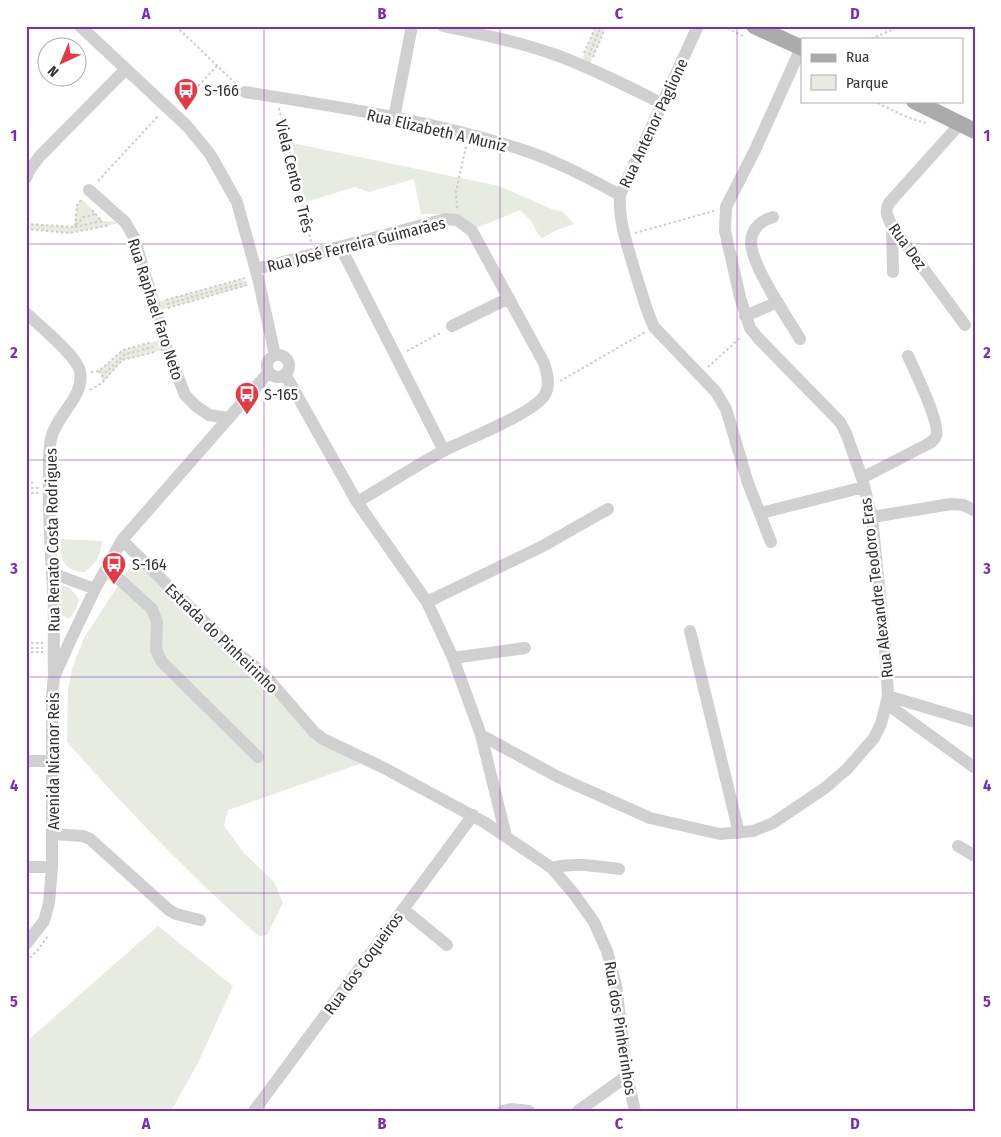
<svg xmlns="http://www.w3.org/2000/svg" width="1001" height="1137" font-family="'Fira Sans Condensed',sans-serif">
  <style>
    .green { fill: #e6ecdf }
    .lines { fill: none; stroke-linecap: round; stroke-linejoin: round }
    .path { stroke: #cdcdcd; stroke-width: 2; stroke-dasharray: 2.5 2.5; stroke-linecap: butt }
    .minor { stroke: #d0d0d0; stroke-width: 12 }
    .major { stroke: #ababab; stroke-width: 16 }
    .grid { fill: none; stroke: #7b2cbf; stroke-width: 1; stroke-opacity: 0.55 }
    .labels { text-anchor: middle; stroke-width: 5; stroke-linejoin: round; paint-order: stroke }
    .poi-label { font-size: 16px; fill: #333; stroke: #fff; text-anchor: start }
    .street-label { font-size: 16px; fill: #333; stroke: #fff }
    .neatline { fill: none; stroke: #7b2cbf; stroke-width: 2 }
    .grid-label { font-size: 16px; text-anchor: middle; font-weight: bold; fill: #7b2cbf }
  </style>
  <rect width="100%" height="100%" fill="#fff"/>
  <path class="green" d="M596,26H606L588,68L580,64Z
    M292,143L499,186L554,210L562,211L574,224L557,230L542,238L538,234L532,222L520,210L474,229L448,214H421L414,179L369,192L355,187L305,202Z
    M82,199L102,221L119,222L115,224L70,233L30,229V224L74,227L77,205Z
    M243,279L246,286L156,311L153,303Z
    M164,339L167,349L123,360L102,383V376L99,371L123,350Z
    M61,539L102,541C100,557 97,562 85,572C64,572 59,558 61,539Z
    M137,558L279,700L362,763L228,810L224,826L244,853L274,882L283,903L267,935L259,936C190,876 128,810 67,742L68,690L72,669L84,638L128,570Z
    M61,585L69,587L79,599L76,609L69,619L60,614L59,590Z
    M158,926L233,986L198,1063L171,1111H26V1042Z"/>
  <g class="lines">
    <path class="path" d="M176,26L236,84
      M723,26L745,37
      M871,39L900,26
      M584,53L596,26
      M589,55L601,26
      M593,57L606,26
      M873,101L909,118L926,123
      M181,104L217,66
      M279,108L311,242
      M98,181L159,115
      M457,208L456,192L466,146
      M26,224L75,227L77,205L81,200
      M76,225L84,217L95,214
      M75,227L102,221L92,210
      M26,229L70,233L110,225
      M635,233L714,211
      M166,300L245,278
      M167,304L247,282
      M168,308L247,285
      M407,351L442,332
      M708,367L741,337
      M99,371L102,376L125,354L153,347
      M91,372L99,371L123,350L152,342
      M560,381L645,332
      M90,390L102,383L122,360L155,352
      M26,482L36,483
      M26,488H39
      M26,493H38
      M26,643H43
      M26,648H43
      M26,652H43
      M26,961L37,951L48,936"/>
    <path class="minor" d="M80,26L187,126L210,154L237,202L258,278L275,355
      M443,26C481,34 519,42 556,55C592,68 627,86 661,103
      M698,26L620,195C618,222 629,250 636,275C642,293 646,311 654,327L716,392L726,409L748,483L771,542
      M245,92C337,107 431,120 520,149C555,160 588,178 620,195
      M394,118L412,26
      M960,124L889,203C884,212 888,218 892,226L965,325
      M26,178L29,171L39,157L126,69
      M89,190L125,222L134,237L167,349L185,395L196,406L209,415L228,418
      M773,217C762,220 752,228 751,241C750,264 787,317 800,339
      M892,226L893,272
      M341,248L444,451
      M256,269L445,219L457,220L472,231L544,363C547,373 551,386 544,396C532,414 465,440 443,451C414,467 386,485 357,502
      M26,313C39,325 77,356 80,371C85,398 56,414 51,439C48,452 49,466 49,480C48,517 51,553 53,590C55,617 53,645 54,673
      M745,316L778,302
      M452,326L509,298
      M267 366a11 11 0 1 1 22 0a11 11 0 1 1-22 0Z
      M285,374L357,502L427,602L453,658L481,735L506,836
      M862,478L928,444C931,442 935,440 936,436C941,425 914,369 908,356
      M761,513L864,487
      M872,517L951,504L964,505L975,511
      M122,540L232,649L262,672L314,732L323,739L384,768L484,822L552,868L574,894L594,922L607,951L616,985L627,1076L635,1111
      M107,568L152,609L157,622L156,650L162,662L258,757
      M52,573L95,589
      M427,602L541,547L608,509
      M690,631L739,833
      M453,658L525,648
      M888,696L975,722
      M887,704L975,768
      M481,735L558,777L650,818L720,834L753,831L773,823L825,788L847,769L874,738L881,724L888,696L885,646L872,517L862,478L846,433L840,422L758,338L750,328L740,297L725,231L726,207L755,150L801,48
      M26,761H53
      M53,834L83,836L90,839L169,910L176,914L200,920
      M958,846L975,856
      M26,867H52
      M552,868C574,862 596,866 619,869
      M403,909L447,945
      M26,944L44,921L49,903L52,867V695L54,677L71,639L95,589L122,540L269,372
      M254,1111L473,815
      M503,1111L511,1109L529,1111
      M578,1111L627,1076"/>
    <path class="major" d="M754,26L802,48
      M914,101L975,131"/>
  </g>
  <path class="grid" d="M264,26V1111M500,26V1111M737,26V1111M26,244H975M26,460H975M26,677H975M26,893H975"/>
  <defs>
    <symbol id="bus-pin" viewBox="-11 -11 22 30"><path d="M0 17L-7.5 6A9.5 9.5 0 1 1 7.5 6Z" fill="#e63946" stroke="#fff"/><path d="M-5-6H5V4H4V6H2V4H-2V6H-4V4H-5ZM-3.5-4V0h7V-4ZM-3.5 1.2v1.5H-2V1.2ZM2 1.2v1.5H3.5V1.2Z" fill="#fff"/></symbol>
  </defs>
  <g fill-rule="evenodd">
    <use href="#bus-pin" x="172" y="76" width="28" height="38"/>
    <use href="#bus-pin" x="233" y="380" width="28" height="38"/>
    <use href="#bus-pin" x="100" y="550" width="28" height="38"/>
  </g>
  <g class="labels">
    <g class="poi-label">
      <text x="204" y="96">S-166</text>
      <text x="264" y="400">S-165</text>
      <text x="132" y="570">S-164</text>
    </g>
    <g class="street-label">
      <text transform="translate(653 123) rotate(-65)" y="6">Rua Antenor Paglione</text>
      <text transform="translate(437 130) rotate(13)" y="6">Rua Elizabeth A Muniz</text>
      <text transform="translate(295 176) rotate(76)" y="6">Viela Cento e Três</text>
      <text transform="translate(356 244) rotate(-14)" y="6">Rua José Ferreira Guimarães</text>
      <text transform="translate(908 246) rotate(54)" y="6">Rua Dez</text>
      <text transform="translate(156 309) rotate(72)" y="6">Rua Raphael Faro Neto</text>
      <text transform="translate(52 540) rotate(-91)" y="6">Rua Renato Costa Rodrigues</text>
      <text transform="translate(876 588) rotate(-97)" y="6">Rua Alexandre Teodoro Eras</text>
      <text transform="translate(222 638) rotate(44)" y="6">Estrada do Pinheirinho</text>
      <text transform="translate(53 761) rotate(-90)" y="6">Avenida Nicanor Reis</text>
      <text transform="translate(363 963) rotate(-54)" y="6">Rua dos Coqueiros</text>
      <text transform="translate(621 1028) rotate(81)" y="6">Rua dos Pinherinhos</text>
    </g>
  </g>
  <rect width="1001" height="1137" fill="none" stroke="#ffffff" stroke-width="55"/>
  <rect x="801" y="38" width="162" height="65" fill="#ffffff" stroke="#adadad"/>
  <rect x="811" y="54" width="25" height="8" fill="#ababab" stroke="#adadad"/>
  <text x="846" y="62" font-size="15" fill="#333333">Rua</text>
  <rect x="811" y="75" width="25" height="15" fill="#e6ecdf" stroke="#adadad"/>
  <text x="846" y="88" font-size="15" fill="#333333">Parque</text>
  <g transform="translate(62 62) rotate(224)"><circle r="24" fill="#ffffff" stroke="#adadad"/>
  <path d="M0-4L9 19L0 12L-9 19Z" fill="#e63946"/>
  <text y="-8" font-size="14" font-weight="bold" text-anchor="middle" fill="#333333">N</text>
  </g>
  <rect x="28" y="28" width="946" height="1082" class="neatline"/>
  <g class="grid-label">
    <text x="146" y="19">A</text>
    <text x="382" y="19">B</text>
    <text x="619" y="19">C</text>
    <text x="855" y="19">D</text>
    <text x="14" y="141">1</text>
    <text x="987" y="141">1</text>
    <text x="14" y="358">2</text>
    <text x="987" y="358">2</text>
    <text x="14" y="574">3</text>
    <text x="987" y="574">3</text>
    <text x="14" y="791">4</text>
    <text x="987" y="791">4</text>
    <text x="14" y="1007">5</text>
    <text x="987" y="1007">5</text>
    <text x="146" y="1129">A</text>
    <text x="382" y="1129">B</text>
    <text x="619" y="1129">C</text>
    <text x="855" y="1129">D</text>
  </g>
</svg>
